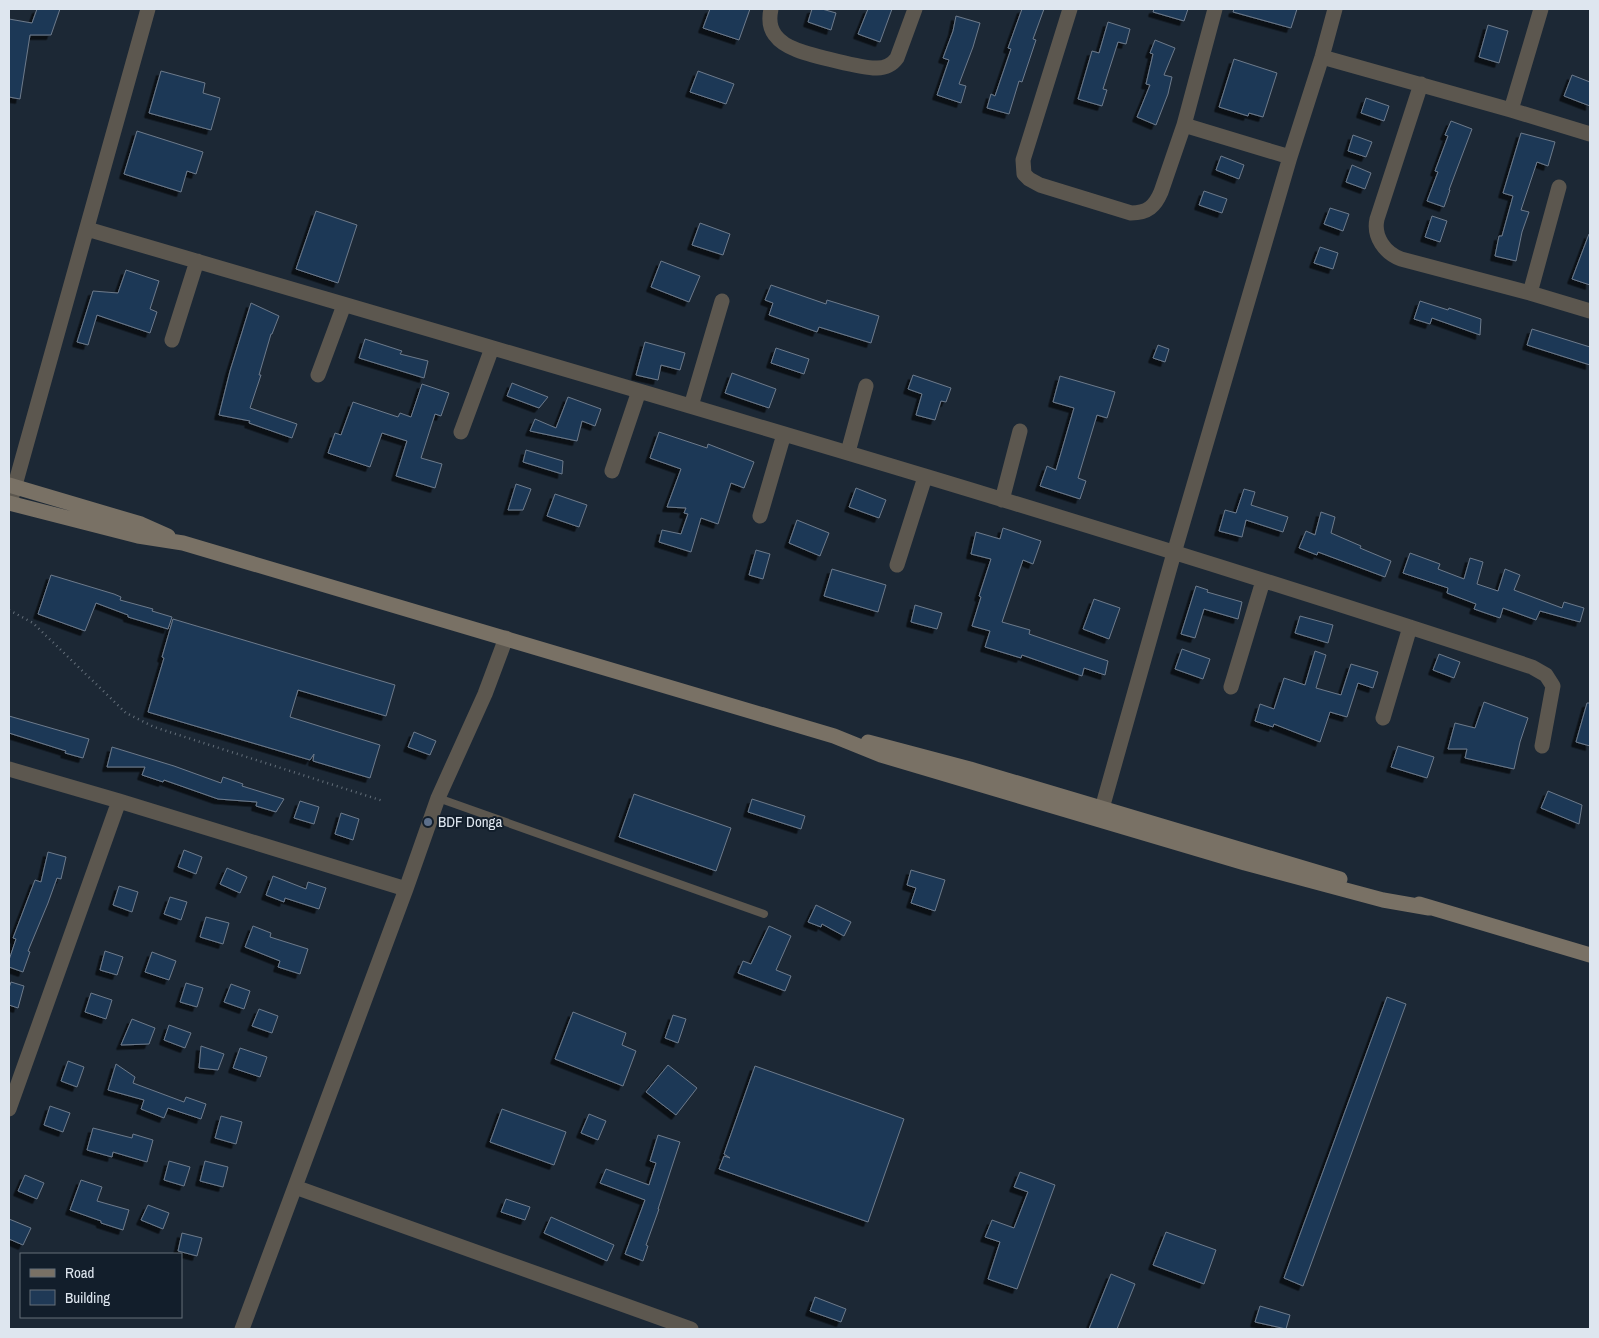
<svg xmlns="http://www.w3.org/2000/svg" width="1599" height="1338" font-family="'Archivo Narrow',sans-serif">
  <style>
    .building { fill: #1f3956; stroke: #6c7a8b; filter: url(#shadow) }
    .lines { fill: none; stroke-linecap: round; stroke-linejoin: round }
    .path { stroke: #646f7a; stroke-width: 2.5; stroke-dasharray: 1 4; stroke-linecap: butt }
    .lane { stroke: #5c574f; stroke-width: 8 }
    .street { stroke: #5c574f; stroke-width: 15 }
    .secondary { stroke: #797165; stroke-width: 15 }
    .service-dot { fill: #5c6f8a; stroke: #121e2b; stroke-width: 2 }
    .labels { text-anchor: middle; stroke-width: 4; stroke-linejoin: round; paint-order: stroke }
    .poi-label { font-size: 15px; fill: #dee6ef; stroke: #121e2b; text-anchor: start }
  </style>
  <defs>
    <filter id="shadow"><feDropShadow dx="-4.5" dy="4.5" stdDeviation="0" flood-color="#0009"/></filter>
  </defs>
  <rect width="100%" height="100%" fill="#1c2835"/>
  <path class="building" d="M37,9H60L51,35H30L20,99L9,97V19L32,23Z
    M710,9H750L739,40L703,28Z
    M812,9H822L836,13L831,30L808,22Z
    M868,9H892L880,42L858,34Z
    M1022,9H1044L1033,39L1036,40L1022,82L1019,81L1009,114L987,108L991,94L995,96L1011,49L1008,48Z
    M1154,9H1188L1184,21L1153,12Z
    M1234,9H1297L1291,28L1233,12Z
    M956,16L980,23L973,47L959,84L966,86L961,103L937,95L949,60L943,58L953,31Z
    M1108,22L1130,29L1126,44L1118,42L1103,89L1107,90L1102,106L1078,99L1092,51L1099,53Z
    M1488,25L1508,31L1499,63L1479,57Z
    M1155,40L1175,48L1164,75L1172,77L1168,94L1156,125L1137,117L1150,85L1146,84L1153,54L1150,53Z
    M1234,59L1277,73L1263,117L1249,113L1248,116L1219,107Z
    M161,71L205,83L203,93L220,98L211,130L149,113Z
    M698,71L734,84L726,104L690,92Z
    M1572,75L1590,82V106L1564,96Z
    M1366,98L1389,106L1384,121L1361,113Z
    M1451,121L1472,129L1449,190H1450L1444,207L1427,201L1438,172L1435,171L1448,136L1445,135Z
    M137,131L203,152L196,174L187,171L181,192L124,174Z
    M1521,133L1555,142L1548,166L1537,162L1521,210L1529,212L1522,232L1516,261L1495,256L1499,236H1502L1513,196L1503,193Z
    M1353,135L1372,142L1366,157L1348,151Z
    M1221,156L1244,165L1239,179L1216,170Z
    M1352,165L1371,173L1365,189L1346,182Z
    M1204,191L1227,199L1222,213L1199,205Z
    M1330,208L1349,214L1343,231L1324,224Z
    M316,211L357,225L338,283L296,269Z
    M1432,216L1447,221L1440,242L1425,237Z
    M700,223L730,234L723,255L692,245Z
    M1589,234H1590V285L1572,279Z
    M1320,247L1338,253L1333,269L1314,263Z
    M661,261L700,276L689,302L651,287Z
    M126,270L159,281L150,309L157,312L150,333L97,315L88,345L77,342L93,291L118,293Z
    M771,285L826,304L827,300L879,316L871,343L819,327L817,332L769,315L773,303L765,300Z
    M1420,301L1448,310L1449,308L1481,319L1480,335L1432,318L1430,324L1414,319Z
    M251,303L279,316L272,334H271L259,375H261L250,408L297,424L292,438L249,423L250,421L219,415L230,371Z
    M1532,329L1590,347V365L1527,345Z
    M365,339L402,351L400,354L428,361L424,378L359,358Z
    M645,342L685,353L680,370L661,365L658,380L636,375Z
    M1158,345L1169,349L1165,362L1153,358Z
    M776,348L809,359L804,374L771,363Z
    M732,373L776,389L769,408L725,393Z
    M913,375L951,388L946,402L941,401L935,420L916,415L922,394L908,389Z
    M1060,376L1115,392L1107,418L1097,415L1078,478L1086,481L1080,499L1040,486L1047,466L1056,470L1074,408L1053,402Z
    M512,383L548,397L539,408L507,396Z
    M422,384L449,393L441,416L435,414L421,458L442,464L435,488L396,476L407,441L382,433L370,467L328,453L335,433L341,435L353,402L398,417L400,413L411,417Z
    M568,397L601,409L595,426L582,421L577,441L530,431L535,419L556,428Z
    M659,432L707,448L708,444L754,462L744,488L731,483L718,524L701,518L691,552L659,542L662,530L681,534L688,514L684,513L686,508L667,507L681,469L650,458Z
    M526,450L563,461L562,474L523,462Z
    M516,484L531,489L523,510H508Z
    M856,488L886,500L879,518L849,507Z
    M1244,489L1255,492L1251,505L1288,517L1283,532L1246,520L1242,537L1219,531L1225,510L1236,513Z
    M555,494L587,505L579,527L547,516Z
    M1321,512L1335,517L1331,533L1361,546L1360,548L1391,561L1385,577L1318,552L1317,555L1299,548L1306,531L1315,535Z
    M797,520L829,533L820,556L789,543Z
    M1003,528L1041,541L1033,564L1023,560L1002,622L1030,630L1029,634L1108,661L1105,675L1084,668L1082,676L1022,655L1021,658L985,647L990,631L972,626L981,597L979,596L991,559L971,554L976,532L1000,539Z
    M756,550L770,554L763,579L749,575Z
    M1410,553L1440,564L1438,569L1464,579L1470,558L1483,562L1477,584L1498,591L1505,569L1520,575L1514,590L1562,608L1564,602L1584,608L1580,622L1540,611L1536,620L1503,608L1500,618L1474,609L1476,604L1447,593L1448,588L1403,573Z
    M832,569L886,585L878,612L824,596Z
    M51,575L114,594L121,597L120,600L153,609L152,611L172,617L168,629L128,617V615L96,603L85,631L38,614Z
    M1196,586L1208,590L1207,592L1242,602L1238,619L1204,609L1195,638L1181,634Z
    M1094,599L1120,608L1109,639L1083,629Z
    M915,605L942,613L937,629L911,622Z
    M1300,616L1333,625L1328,643L1295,633Z
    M173,619L395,685L386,716L298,690L290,717L380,745L370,778L313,761L314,754L310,760L148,712L164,658L162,657Z
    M1182,649L1210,659L1203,679L1175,669Z
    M1315,651L1326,655L1316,688L1341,695L1351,664L1378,672L1373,688L1358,683L1347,717L1330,712L1320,742L1274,724L1273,727L1255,721L1260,704L1274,709L1284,678L1305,685Z
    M1439,654L1460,662L1454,678L1433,670Z
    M1484,702L1528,718L1520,742L1514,769L1465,758L1467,749H1448L1455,723L1475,728Z
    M1587,703H1590V746L1576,742Z
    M9,716L89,739L83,758L65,753L66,751L9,733Z
    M414,732L436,741L430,755L408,747Z
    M1398,746L1434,757L1427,778L1391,767Z
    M112,747L174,766L221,783L223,777L243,784L242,786L284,799L276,812L256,806L257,802L218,799L164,780L163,782L142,775L145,767H107Z
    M1548,791L1582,805L1579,824L1541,808Z
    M634,794L731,828L716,871L619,837Z
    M752,799L805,816L801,829L748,812Z
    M300,801L319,807L314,824L294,818Z
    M341,813L359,819L353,840L335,834Z
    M184,850L202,857L196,874L178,867Z
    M48,852L66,857L61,879L57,878L48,903L28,951L30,952L23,972L9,967V960L16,939L13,938L35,880L41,882Z
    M227,868L247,877L240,893L220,884Z
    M911,870L945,880L935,911L911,903L916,888L907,885Z
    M273,876L306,889L308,882L326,888L319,909L285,898L284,902L266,895Z
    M119,886L138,892L132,912L113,905Z
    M170,897L187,902L181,920L164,914Z
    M816,905L851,922L844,936L822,924L821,927L808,922Z
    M206,917L229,923L223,944L200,937Z
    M253,926L271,933L270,937L308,949L300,974L278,967L280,961L245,947Z
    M769,926L791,936L776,970L791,976L785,991L738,973L743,961L751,964Z
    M105,951L123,957L117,975L100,970Z
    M152,952L176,961L169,980L145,972Z
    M11,982L24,986L18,1008L9,1005V988Z
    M186,983L203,988L197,1007L180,1002Z
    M231,984L250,991L244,1009L224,1002Z
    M91,993L112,1000L106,1019L85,1012Z
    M1387,997L1406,1004L1303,1286L1284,1278Z
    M259,1009L278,1016L272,1033L252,1026Z
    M573,1012L626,1033L622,1045L636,1051L623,1086L555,1059Z
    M673,1015L686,1019L678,1043L665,1038Z
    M132,1019L155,1028L149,1044L121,1045Z
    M169,1025L191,1033L185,1048L164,1040Z
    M201,1046L224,1054L218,1070L199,1068Z
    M240,1048L267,1057L260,1077L233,1068Z
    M68,1061L84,1067L77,1087L61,1081Z
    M116,1064L135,1077L133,1083L184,1102L186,1097L206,1104L201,1119L168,1108L164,1118L141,1109L144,1100L108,1090Z
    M668,1065L697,1088L676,1115L646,1092Z
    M755,1066L904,1119L868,1222L719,1169L724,1156L730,1158L724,1154Z
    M50,1106L70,1113L63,1132L44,1125Z
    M502,1109L566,1132L554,1165L490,1142Z
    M589,1114L606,1121L598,1140L581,1133Z
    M221,1116L242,1122L236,1144L215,1138Z
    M93,1128L132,1138L133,1134L153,1140L147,1162L113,1152L112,1157L87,1150Z
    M658,1135L680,1142L658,1209H659L646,1245L648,1246L643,1261L625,1254L645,1200L600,1183L606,1169L649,1185L656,1163L650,1161Z
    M169,1161L190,1167L184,1186L164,1180Z
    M205,1161L228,1167L223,1187L200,1181Z
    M1020,1172L1055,1185L1017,1289L988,1279L1000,1242L985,1237L992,1220L1014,1228L1028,1192L1014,1187Z
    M25,1175L44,1183L37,1199L18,1191Z
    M81,1180L102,1187L97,1201L129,1210L123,1230L101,1223V1221L70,1210Z
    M506,1199L530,1207L525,1220L501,1212Z
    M148,1205L169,1213L163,1229L141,1220Z
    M551,1217L614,1245L607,1261L544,1233Z
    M9,1219L31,1228L23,1245L9,1239Z
    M1166,1232L1216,1250L1204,1284L1153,1265Z
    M182,1233L202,1238L197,1256L178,1251Z
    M1111,1274L1135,1284L1117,1329H1089Z
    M815,1297L846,1309L841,1322L810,1311Z
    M1260,1306L1290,1315L1286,1329L1255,1322Z"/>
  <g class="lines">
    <path class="path" d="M9,610L33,623L126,713L154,727L383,801"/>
    <path class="lane" d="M438,798L764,914"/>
    <path class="street" d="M771,9C769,18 769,27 775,35C780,42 789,47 797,50C810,55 865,69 877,68C886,68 892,65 897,58L915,9
      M1070,9L1023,160L1024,174L1029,179L1040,185L1131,213C1148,213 1155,206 1161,192L1184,125L1215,9
      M1322,57L1511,110L1590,134
      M1421,84L1377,219C1373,237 1385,253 1401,259L1530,293L1590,311
      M1511,110L1541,9
      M1184,125L1290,157
      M87,229C570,371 1054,509 1532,667L1546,675L1553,686L1542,746
      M1530,293L1559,187
      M172,340L197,261
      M318,375L344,305
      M691,406L722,301
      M461,432L492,348
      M848,452L866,386
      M612,471L639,391
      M1002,500L1020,431
      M10,503L148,9
      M760,516L784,434
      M897,565L925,477
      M1231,687L1263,581
      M1383,718L1410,627
      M9,769L119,801L406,889
      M1099,819L1174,553L1290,157L1322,57L1335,9
      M9,1109L119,801
      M295,1187L691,1329
      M242,1329L406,889L438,798L485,694L506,638"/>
    <path class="secondary" d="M9,485L141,524L168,536
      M9,503L138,536L183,543L834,736L881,755L1245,863L1383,900L1429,908
      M868,742L970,769L1340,879
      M1419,904L1590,955"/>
  </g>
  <circle class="service-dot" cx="428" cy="822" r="5"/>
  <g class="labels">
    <g class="poi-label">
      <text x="438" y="827">BDF Donga</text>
    </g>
  </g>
  <rect width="1599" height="1338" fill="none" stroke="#dee6ef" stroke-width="20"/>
  <rect x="20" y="1253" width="162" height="65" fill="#121e2b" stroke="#646e79"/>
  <rect x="30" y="1269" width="25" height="8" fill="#797165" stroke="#646e79"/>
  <text x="65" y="1278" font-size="15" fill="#dee6ef">Road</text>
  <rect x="30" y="1290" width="25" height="15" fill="#1f3956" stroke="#646e79"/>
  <text x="65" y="1303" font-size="15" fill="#dee6ef">Building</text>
</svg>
